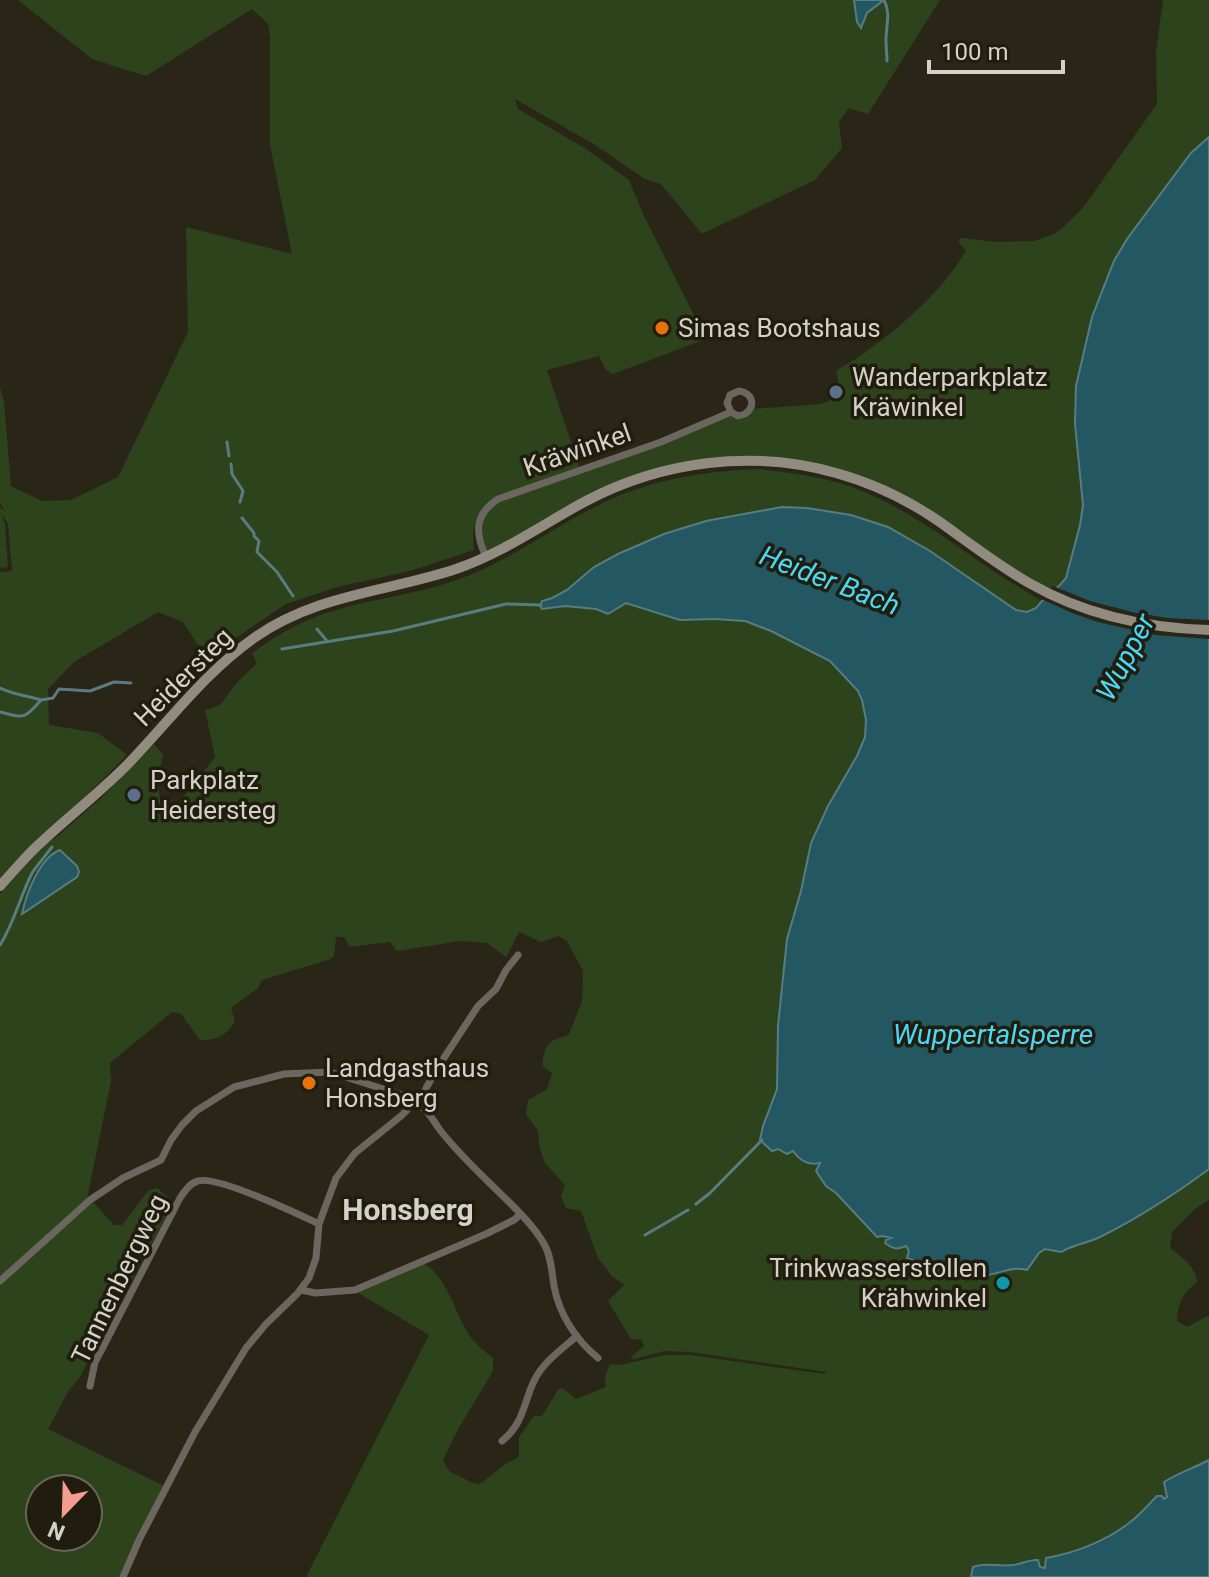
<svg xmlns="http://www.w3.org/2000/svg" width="1209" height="1577" font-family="Roboto,sans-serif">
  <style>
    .green { fill: #2c431b; fill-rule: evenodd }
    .water { fill: #235762; stroke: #587c81; stroke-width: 2 }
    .pier { fill: #2a2617 }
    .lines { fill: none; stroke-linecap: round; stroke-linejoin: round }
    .stream { stroke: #587c81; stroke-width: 3 }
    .minor { stroke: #6b6760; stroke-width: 7 }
    .secondary { stroke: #928b80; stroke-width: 10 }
    .food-dot { fill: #e8710a; stroke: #211d0e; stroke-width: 3 }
    .service-dot { fill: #5c6f8a; stroke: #211d0e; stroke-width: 3 }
    .culture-dot { fill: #0f9aa8; stroke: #211d0e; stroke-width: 3 }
    .labels { text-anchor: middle; stroke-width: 7; stroke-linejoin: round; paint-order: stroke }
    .poi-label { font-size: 26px; fill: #d4d1c8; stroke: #211d0e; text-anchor: start }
    .street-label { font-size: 26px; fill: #d4d1c8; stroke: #211d0e }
    .water-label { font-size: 28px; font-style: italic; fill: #49d9f6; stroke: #211d0e }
    .quarter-label { font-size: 30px; font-weight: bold; fill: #d4d1c8; stroke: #211d0e }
  </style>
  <rect width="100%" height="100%" fill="#2a2617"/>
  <path class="green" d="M18,0H854L857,22L875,6L884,0H940L868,114L849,108L839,122L842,148L815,180L702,234L661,184L645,179L592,143L515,99L518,109L586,149L629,180L643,214L706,339L613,374L606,370L599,356L547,370L580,469C547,480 499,488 478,518C472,527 473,540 474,550L410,571L337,587L286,604L237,637L209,662L183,622L158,612L74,662L48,689L49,725L98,733L127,755L0,882V572L12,571L8,524L1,512L5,524L8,567L0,568V507L5,511L0,503V388L4,401L11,486L42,501L71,500L118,477L188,332L186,227L292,254L270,145V37L268,24L252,9L146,76L92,59Z
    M1163,0H1209V137L1191,153L1127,239L1114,261L1092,317L1076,386L1075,407L1083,505L1080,525L1066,578L1059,586L1049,593L934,518L863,482L756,461L641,478L486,557L477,531L493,502L731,412L735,415L751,409L820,404C837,401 841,386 836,371C881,345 941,296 966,250L958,242L961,238L996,242L1034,241L1052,235L1060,230L1082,209L1157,104L1156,52Z
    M755,469C787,472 821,476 852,487C903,506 945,538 989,568C1006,580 1024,590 1042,601C1034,609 1027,614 1016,610L957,568L902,534L851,515L807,508L782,507L746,514L618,554L594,567L567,590L552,598L542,601L553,608C570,604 592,608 608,614L626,603L680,620L714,619L745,621L771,631L830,661L858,691L862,700L866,720L865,737L857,756L828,806L811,843L801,891L787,939L778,1026L777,1089L760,1135L767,1148L772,1151L778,1149L784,1153L793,1151L820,1163L819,1174L826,1186L836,1193L877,1237C889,1234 902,1241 909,1251L907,1258L925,1265L929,1263L946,1271C955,1267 960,1267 966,1274C973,1275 980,1276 987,1275C1002,1273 1012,1266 1027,1270L1039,1253L1045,1249L1061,1252C1074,1244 1089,1243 1102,1236C1140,1217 1175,1194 1209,1169V1200L1196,1208L1172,1232L1170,1248C1183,1258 1195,1266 1197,1282C1183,1293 1178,1303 1177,1321L1187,1327L1209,1315V1460L1197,1467L1176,1474L1164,1486L1167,1497L1164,1499L1157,1496C1148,1505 1139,1516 1129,1523C1106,1541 1075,1553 1047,1558L1045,1568L1039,1567L1033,1559L1015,1565H980L971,1577H306L429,1335L355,1291L422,1262C449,1278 454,1313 470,1336C476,1345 485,1351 493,1358V1371L457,1431L443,1460L449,1471L473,1483L479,1484L484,1481L508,1462L516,1459L519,1456V1437L534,1416H542L558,1390L562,1388L576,1399L606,1387L605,1376L610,1364L620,1365L665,1355H690L825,1374L826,1372L690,1352L664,1351L634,1359L630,1358L644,1346L642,1340L631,1339L608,1301L624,1285L612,1276L598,1258L581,1211L566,1208L561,1196L565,1185L545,1163L540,1149L538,1131L526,1114L528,1100L547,1089L552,1073L543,1067C541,1057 546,1042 557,1039C561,1037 566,1037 569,1034L582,1001L583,971L567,941L558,936L541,942L519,932L506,957L487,943L460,941L397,951L390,942L349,947C346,939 345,936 336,937L334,956L331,959L262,980L258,988L231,1008L235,1022C225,1036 216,1041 200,1040L181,1014L172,1012L110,1063L111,1081L87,1199L0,1279V894L41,847L58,836L101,798L154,744L163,755L158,779L160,802L173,810L215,757L205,710C226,705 222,701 234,686C241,678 250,670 257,663L252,653C272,639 292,626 315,617C362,599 415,596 462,578C508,561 548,531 591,509C643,481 697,472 755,469ZM61,850L68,856L77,877L22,913C28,892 38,858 61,850Z
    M157,1188L167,1196L170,1202L164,1220L80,1377L69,1390L48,1429L164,1486L120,1577H0V1282L93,1202L114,1225H122L148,1191ZM40,1489H88V1537H40Z"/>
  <path class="water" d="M854,0H884L867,13L861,28L857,22Z
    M1209,137V1169C1175,1194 1140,1217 1102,1236C1089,1243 1074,1244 1061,1252L1045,1249L1039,1253L1027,1270C1012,1266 1002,1273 987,1275C980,1276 973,1275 966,1274C954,1260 951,1275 939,1271C935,1269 933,1266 930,1263L926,1265L907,1258L909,1251L906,1246C897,1250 893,1249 885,1243L886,1240L891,1238L883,1236L877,1237L836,1193L826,1186L816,1171L820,1163C808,1166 800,1161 793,1151L787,1154L778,1149L772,1151L760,1140L763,1126L777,1089L778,1026L787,939L801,891L811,843L828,806L857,756L865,737L866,720L862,700L858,691L830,661L771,631L745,621L714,619L680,620L626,603L608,614L596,609L565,606L542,609L540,606L542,601L552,598L567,590L594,567L618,554L664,534L706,521L782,507L807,508L851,515L888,527L930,551L1016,610L1027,612L1036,608L1049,593L1059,586L1066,578L1080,525L1083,505L1075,424L1076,386L1092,317L1114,261L1127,239L1191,153Z
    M60,850L77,866L79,872L77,877L22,914C26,894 40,857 60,850Z
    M1209,1460V1577H971L973,1567C986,1562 999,1567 1013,1565C1022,1564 1029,1559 1038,1560L1040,1567L1045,1568L1046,1558C1075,1553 1106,1541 1129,1523C1139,1516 1148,1505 1157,1496H1162L1164,1499L1167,1497L1164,1482C1178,1473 1194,1468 1209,1460Z"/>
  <path class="pier" d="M1053,586L1090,601L1132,612L1167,618L1209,620V639L1155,635L1098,622L1072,613L1039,598Z"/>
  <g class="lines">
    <path class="stream" d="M884,0C891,13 886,26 886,40C886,47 887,54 887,61
      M227,442L229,456
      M231,464L232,474L243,491L240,502
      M242,518L254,533V536L259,541L257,552L277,572L293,596
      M317,629L327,641
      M282,649L393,631L506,604L541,605
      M0,688C13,694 27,696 41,700
      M0,712C24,718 24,720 41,700L53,698L59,689L90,691L114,682L131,683
      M0,945C14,923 20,897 32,873C38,864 46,855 52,847
      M696,1204L710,1193L762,1140
      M645,1235L688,1210"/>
    <path class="minor" d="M486,557C475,533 474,515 498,499L661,442L731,412L738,416L745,414C756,406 753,393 739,391L730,395L727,403L731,412
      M414,1102L418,1100L423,1094L436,1070L478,1006L496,989L506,970L518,955
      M409,1103C426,1104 431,1118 440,1130C460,1156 485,1178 508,1201C521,1214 535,1228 544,1244C551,1255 552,1273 554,1286C559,1314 576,1340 598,1358
      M0,1281L90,1200L123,1178L161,1160L171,1140L182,1125L196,1111L234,1087L284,1074L330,1072L402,1095L409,1103
      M301,1290L316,1293L355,1290L486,1234L514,1220L521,1214
      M90,1386L95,1362L102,1349L180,1198C185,1191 190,1183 198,1181C217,1175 298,1214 319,1224
      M502,1441C524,1423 523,1404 534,1381C543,1362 562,1349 577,1336
      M123,1577L139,1540L195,1432L246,1348L266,1324L297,1294L309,1278L316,1258L319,1224L336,1178L355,1153L401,1116L407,1110L409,1103"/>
    <path class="secondary" d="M0,886C11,874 21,862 33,850C63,821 96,796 126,766C168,723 204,673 254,638C316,594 387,592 456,569C503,553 543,524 586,501C662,461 753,449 836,473C872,483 906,499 937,520C967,541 996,564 1029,583C1083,614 1146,628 1209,630"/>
  </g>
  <g class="food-dot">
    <circle cx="662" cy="328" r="8"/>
    <circle cx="309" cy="1083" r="8"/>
  </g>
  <g class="service-dot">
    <circle cx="836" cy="392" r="8"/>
    <circle cx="134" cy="795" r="8"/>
  </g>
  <circle class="culture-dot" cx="1003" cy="1283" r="8"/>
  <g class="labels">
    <g class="poi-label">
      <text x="678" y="337">Simas Bootshaus</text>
      <text x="852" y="386">Wanderparkplatz<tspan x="852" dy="30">Kräwinkel</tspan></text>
      <text x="150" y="789">Parkplatz<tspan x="150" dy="30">Heidersteg</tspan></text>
      <text x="325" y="1077">Landgasthaus<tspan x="325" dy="30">Honsberg</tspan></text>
      <text x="987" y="1277" text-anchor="end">Trinkwasserstollen<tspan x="987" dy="30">Krähwinkel</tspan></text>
    </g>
    <g class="street-label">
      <text transform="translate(577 450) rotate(-19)" y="9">Kräwinkel</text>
      <text transform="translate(183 677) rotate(-45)" y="9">Heidersteg</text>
      <text transform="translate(119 1279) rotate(-64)" y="9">Tannenbergweg</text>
    </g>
    <g class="water-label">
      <text transform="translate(830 580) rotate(21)" y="10">Heider Bach</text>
      <text transform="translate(1125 657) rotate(-62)" y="10">Wupper</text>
      <text x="993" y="1044">Wuppertalsperre</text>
    </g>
    <g class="quarter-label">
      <text x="408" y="1220">Honsberg</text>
    </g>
  </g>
  <g transform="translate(64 1513) rotate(203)"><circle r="38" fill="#211d0e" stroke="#696558" stroke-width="2"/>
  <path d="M0-6L14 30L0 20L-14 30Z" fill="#f59c91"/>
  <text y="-12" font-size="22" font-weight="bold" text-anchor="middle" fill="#d4d1c8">N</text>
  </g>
  <path d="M929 60v12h134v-12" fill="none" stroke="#d4d1c8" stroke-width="4"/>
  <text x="941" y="60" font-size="24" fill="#d4d1c8" stroke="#211d0e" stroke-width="6" paint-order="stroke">100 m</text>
</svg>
